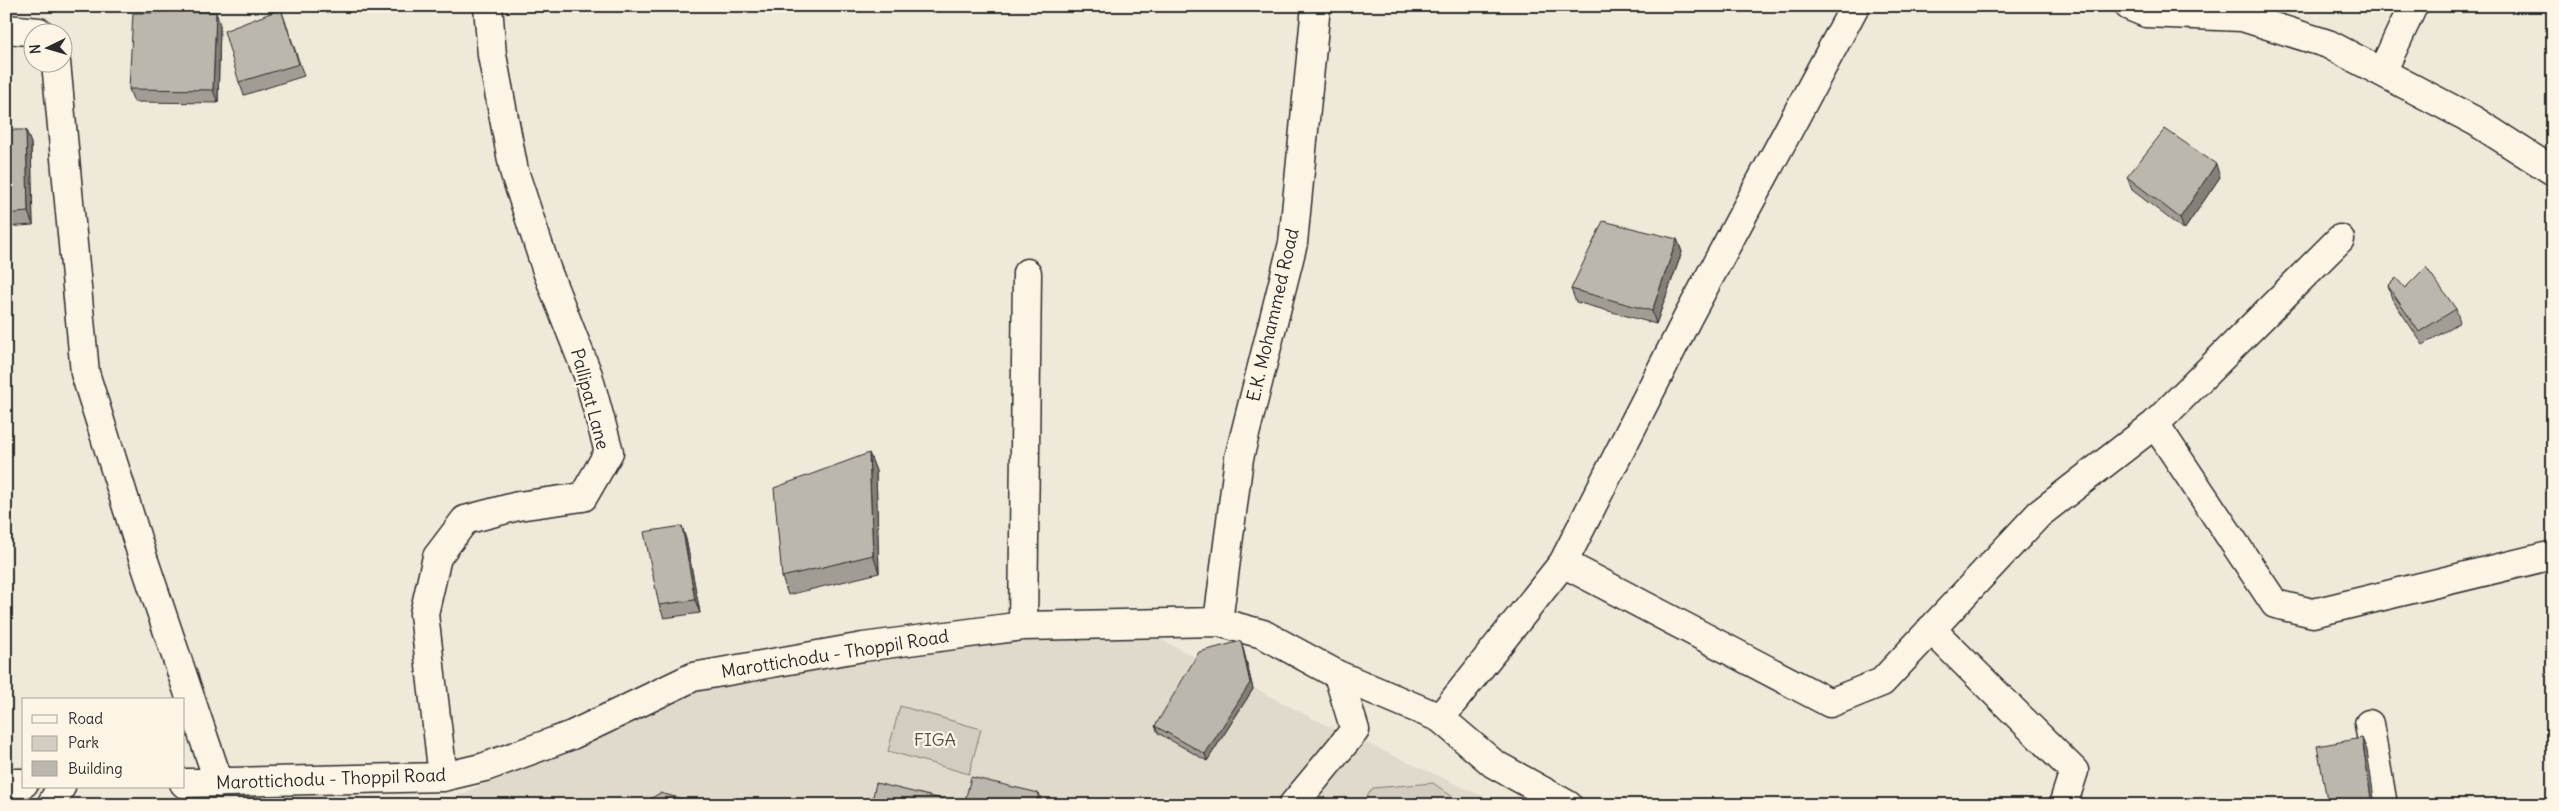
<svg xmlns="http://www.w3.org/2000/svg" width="2559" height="811" font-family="Delius,sans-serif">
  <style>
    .built { fill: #e0dacc }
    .green { fill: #d2cdc0; stroke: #7e7c76 }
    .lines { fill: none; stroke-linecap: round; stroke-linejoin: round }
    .minor-casing { stroke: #2b2b2b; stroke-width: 31 }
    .minor { stroke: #fcf5e5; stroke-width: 28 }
    .wall { fill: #a29d94; stroke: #2b2b2b }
    .shaded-wall { fill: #848078; stroke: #2b2b2b }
    .building { fill: #bcb7ac; stroke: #2b2b2b }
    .labels { text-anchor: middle; stroke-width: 4.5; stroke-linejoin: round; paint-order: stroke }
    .street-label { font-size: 18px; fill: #2b2b2b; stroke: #fcf5e5 }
    .park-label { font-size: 18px; fill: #555450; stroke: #fcf5e5 }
  </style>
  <rect width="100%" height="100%" fill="#efe9da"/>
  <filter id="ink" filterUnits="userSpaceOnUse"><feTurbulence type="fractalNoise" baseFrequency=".02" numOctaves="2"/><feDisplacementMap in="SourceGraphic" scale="10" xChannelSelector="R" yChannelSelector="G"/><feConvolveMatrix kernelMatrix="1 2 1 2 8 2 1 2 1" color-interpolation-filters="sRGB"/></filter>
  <g filter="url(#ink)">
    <path class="built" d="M1137,627L1314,719L1502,805H312L453,798L702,681L1020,632Z"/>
    <path class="green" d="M900,706L981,729L969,774L888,751Z
      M1433,783L1464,805H1360L1373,788Z"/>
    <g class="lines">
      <defs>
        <path id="minor" d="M2129,6L2146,13L2242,17L2328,44L2475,121L2553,171
          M6,29L39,32
          M56,62L85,373L142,555L219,783
          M2382,72L2413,6
          M2155,424L2275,604L2313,613L2553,555
          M1563,563L1830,703L1882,682L2039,514L2155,424L2340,239
          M1218,622L1239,458L1293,243L1316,6
          M1023,626L1027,273
          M1931,629L2074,771L2063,805
          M1338,675L1440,718L1494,764L1568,805
          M1440,718L1563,563L1688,317L1855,6
          M2369,724L2383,805
          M443,777L424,614L437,557L465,520L518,506L583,497L609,452L588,375L547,271L514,171L492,55L488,6
          M6,783H24
          M184,783L443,777L485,767L572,735L693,677L863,647L1023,626L1218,622L1263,634L1338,675L1355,730L1293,805
          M51,805L61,787"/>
      </defs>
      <use href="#minor" class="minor-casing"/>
      <use href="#minor" class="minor"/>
    </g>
    <path class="wall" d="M281,9L304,76L244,95L239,82Z
      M220,25L218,103L134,102L129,89Z
      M6,130L31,143L33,225L6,227Z
      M2127,177H2220L2184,230L2132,190Z
      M1677,239L1682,252L1656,324L1576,302L1571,289Z
      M2388,286L2405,288L2456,309L2460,322L2423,345L2392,299Z
      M869,453L876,471L879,573L788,595L782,577Z
      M686,539L700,613L664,618L659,605Z
      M1241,641L1243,648L1253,689L1207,761L1158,733L1155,726Z"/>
    <path class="shaded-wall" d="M216,12L220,25L218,103L213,90Z
      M26,130L31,143L33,225L28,212Z
      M2216,164L2220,177L2184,230L2180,218Z
      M1677,239L1682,252L1656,324L1652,311Z
      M869,453L876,471L879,573L873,555Z
      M682,526L686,539L700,613L695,600Z
      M1241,641L1243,648L1253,689L1207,761L1205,754Z
      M2362,738L2367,750L2375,805H2372Z
      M1039,793L1043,805H1036Z"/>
    <path class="building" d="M281,9L299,64L239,82L224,31Z
      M216,12L213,90L129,89L133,13Z
      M2165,129L2216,164L2180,218L2127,177Z
      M6,130H26L28,212L6,214Z
      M1603,221L1677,239L1652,311L1571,289Z
      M2426,267L2456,309L2419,332L2388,286L2396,278L2405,288Z
      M869,453L873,555L782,577L774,488Z
      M682,526L695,600L659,605L644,532Z
      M1241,641L1250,683L1205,754L1155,726L1199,652Z
      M2362,738L2372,805H2328L2317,746Z
      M971,777L1039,793L1036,805H964Z
      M876,783L946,800L945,805H871Z
      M660,793L706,805H640Z"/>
  </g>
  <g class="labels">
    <g class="street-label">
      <text transform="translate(1273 315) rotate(-77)" y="6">E.K. Mohammed Road</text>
      <text transform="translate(590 399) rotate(75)" y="6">Pallipat Lane</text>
      <text transform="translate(835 654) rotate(-9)" y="6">Marottichodu - Thoppil Road</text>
      <text transform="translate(331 779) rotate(-2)" y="6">Marottichodu - Thoppil Road</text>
    </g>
    <g class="park-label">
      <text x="935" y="746">FIGA</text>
    </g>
  </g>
  <rect width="2559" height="811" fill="none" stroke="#fcf5e5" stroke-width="25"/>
  <rect x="12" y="12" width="2534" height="786" fill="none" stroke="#2b2b2b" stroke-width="2" filter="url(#ink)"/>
  <rect x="22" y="698" width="162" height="90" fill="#fcf5e5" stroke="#a8a49b"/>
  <rect x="32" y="715" width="25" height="8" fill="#fcf5e5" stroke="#a8a49b"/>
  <text x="68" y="724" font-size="15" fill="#2b2b2b">Road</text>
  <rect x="32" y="736" width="25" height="15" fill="#d2cdc0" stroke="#a8a49b"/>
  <text x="68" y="748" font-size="15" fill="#2b2b2b">Park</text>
  <rect x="32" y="761" width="25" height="15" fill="#bcb7ac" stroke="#a8a49b"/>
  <text x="68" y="774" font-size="15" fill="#2b2b2b">Building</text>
  <g transform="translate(48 48) rotate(265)"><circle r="24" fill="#fcf5e5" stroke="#a8a49b"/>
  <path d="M0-4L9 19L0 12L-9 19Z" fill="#2b2b2b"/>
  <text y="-8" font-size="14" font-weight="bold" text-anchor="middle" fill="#2b2b2b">N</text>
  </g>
</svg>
